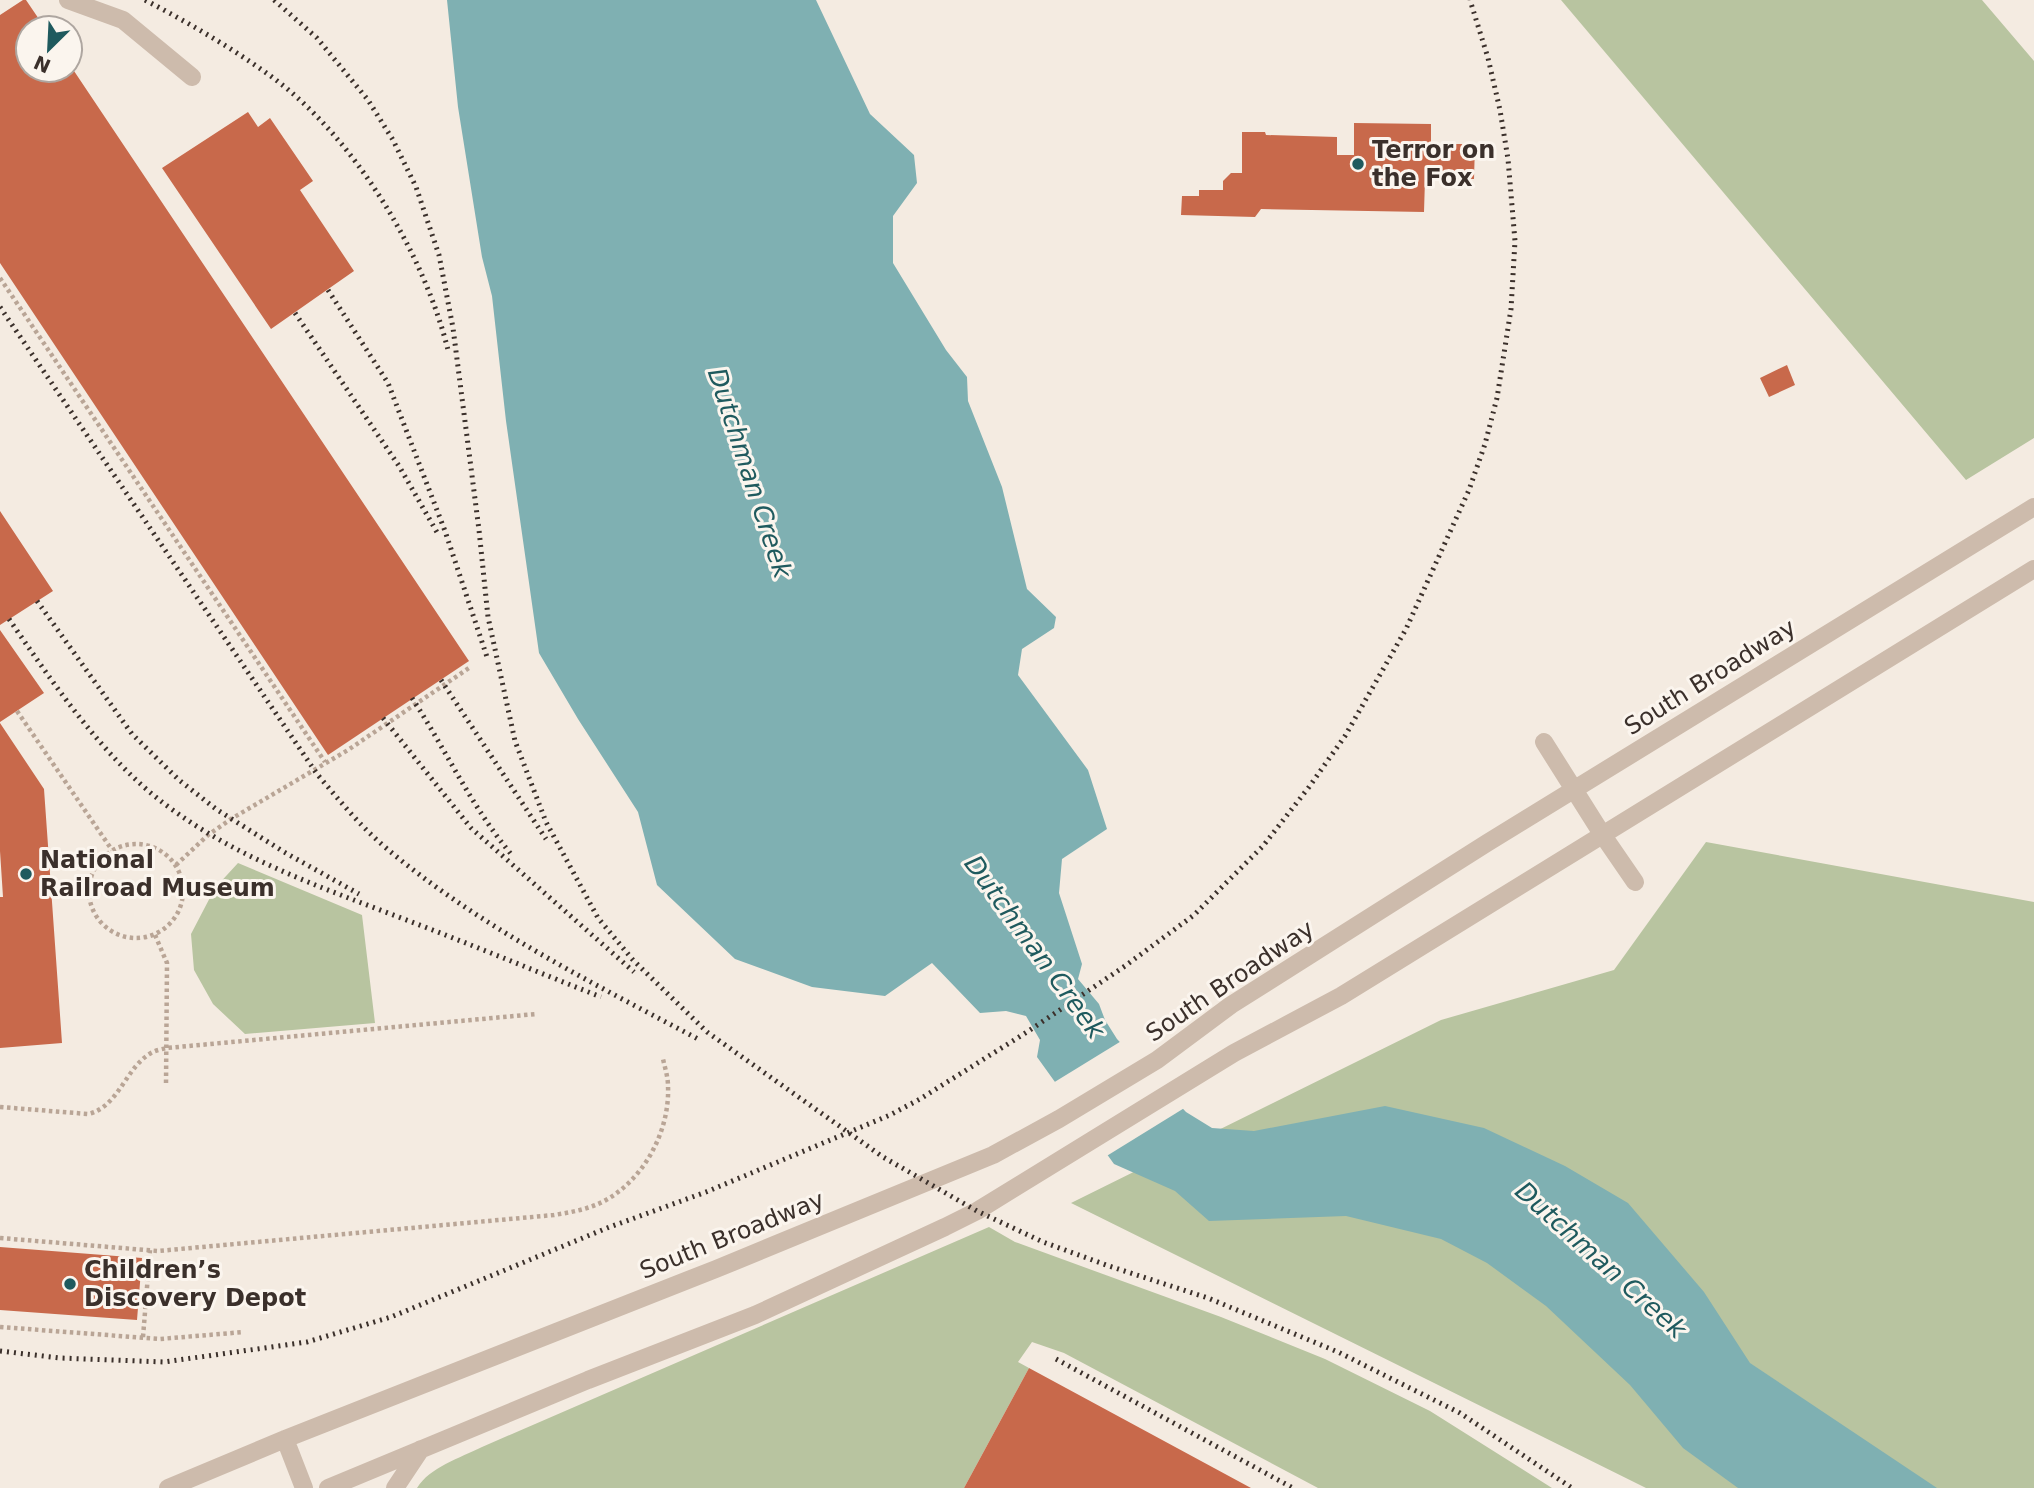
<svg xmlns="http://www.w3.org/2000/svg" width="2034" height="1488" font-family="'DejaVu Sans',sans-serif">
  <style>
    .green { fill: #b8c4a0 }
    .water { fill: #7fb0b2 }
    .pier { fill: #f4ebe1 }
    .building { fill: #c8694b }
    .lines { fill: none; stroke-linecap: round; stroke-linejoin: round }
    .path { stroke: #b9a596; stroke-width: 4.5; stroke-dasharray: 3.5 3.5; stroke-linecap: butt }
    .minor { stroke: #cdbbac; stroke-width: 18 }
    .rail { stroke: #3b302b; stroke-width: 5; stroke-dasharray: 2 5; stroke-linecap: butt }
    .poi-dot { fill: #1f5a5e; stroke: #fbf5ee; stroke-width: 2.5 }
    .labels { text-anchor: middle; stroke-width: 6; stroke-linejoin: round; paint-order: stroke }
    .poi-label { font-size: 24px; font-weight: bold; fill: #3b302b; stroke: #fbf5ee; text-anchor: start }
    .street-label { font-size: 24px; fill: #3b302b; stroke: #fbf5ee }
    .water-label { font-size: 26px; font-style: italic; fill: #1f5a5e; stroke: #fbf5ee }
  </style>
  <rect width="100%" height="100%" fill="#f4ebe1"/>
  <path class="green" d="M1561,0H1982L2034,61V438L1966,480Z
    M1706,842L2034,902V1488H1646L1071,1203L1441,1020L1614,970Z
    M238,863L362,915L375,1023L245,1034L213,1004L194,970L191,934L215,888Z
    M989,1227L1015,1242L1221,1317L1325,1359L1430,1411L1552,1488H1318L1064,1353L1032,1342L1018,1362L1029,1368L964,1488H417C430,1467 460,1458 482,1447Z"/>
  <path class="water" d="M447,0H816L870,114L914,155L917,183L893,216V263L946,350L967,377L968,401L1002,487L1027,589L1056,617L1054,628L1022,649L1018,675L1088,770L1107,829L1062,859L1059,893L1082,964L1078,979L1099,1004L1105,1020L1117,1039L1186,1112L1212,1128L1254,1131L1385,1106L1484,1128L1565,1166L1628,1203L1704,1292L1750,1363L1937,1488H1738L1683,1448L1630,1385L1546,1306L1487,1263L1441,1239L1346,1216L1209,1221L1175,1191L1114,1164L1037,1057L1040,1040L1026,1016L1006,1011L980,1013L932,963L885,996L812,987L735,959L657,885L638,812L578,719L539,653L506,421L492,296L482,257L458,107Z"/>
  <path class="pier" d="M1123,1040L1186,1107L1105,1157L1053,1083Z"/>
  <path class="building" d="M23,0H26L45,28H28V70H70V65L469,661L328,755L0,263V15Z
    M248,112L258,127L270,118L313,181L300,190L354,271L271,329L162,168Z
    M1354,123L1431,124V144H1475L1474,179H1425L1424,212L1261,209L1255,217L1181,215L1182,196H1199V190H1223V181L1231,173H1242V132H1265L1266,135L1337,137V155H1354Z
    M1787,365L1795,385L1769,397L1760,378Z
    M0,511L53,591L0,625Z
    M0,630L44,693L0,722Z
    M0,723L44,789L62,1043L0,1048V897H3L0,851Z
    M0,1247L142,1258L137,1320L0,1310Z
    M1029,1368L1251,1488H964Z"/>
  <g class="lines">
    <path class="path" d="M0,278L325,762
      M17,711L112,850
      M89 891a47 47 0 1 1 94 0a47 47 0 1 1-94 0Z
      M176,865L208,835L231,819L348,750L469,668
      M52,896L88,890
      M155,935L167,963L166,1084
      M0,1107L88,1114C119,1107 125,1068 151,1053C156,1050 162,1049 167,1048L536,1014
      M0,1238L158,1251L554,1215C572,1212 590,1209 606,1200C645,1178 670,1130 668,1086C668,1077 665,1068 663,1059
      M0,1327L160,1339L244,1332
      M143,1337L150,1250"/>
    <path class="minor" d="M68,0L123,20L192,77
      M1544,742L1602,834L1635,882
      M285,1439L304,1488
      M168,1488L285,1439L716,1269L993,1155L1059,1119L1157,1060L1231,1005L1487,843L2034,507
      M328,1488L588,1380L755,1315L945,1227L977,1211L1234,1053L1341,996L2034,569
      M395,1488L421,1449"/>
    <path class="rail" d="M145,0C189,23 232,48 272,77C354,137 424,253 448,350
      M274,0L317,38L368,100L393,140L416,187L439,255L453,328L479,530L488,617L515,741L546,822L598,918L633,960L707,1032L883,1157L977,1211L1043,1242L1109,1266L1208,1298L1338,1352L1460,1413L1572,1488
      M328,290L388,383L445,531L487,657
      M0,307L317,774C339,800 360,826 386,848C480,927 592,983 700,1040
      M295,313L399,466L438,534
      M37,601L132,734L179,780L216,809L284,852L359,894
      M9,619C53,683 104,759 166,805C238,859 320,887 404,919C470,944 535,971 601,997
      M441,680L546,839
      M412,698C446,750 471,806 511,854
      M383,718L471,828L634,972
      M0,1351L60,1358L164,1362L307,1342L391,1317L607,1228L706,1192L890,1115L920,1099L1027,1032L1125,966L1194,915L1263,846L1309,787L1345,736L1406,629L1469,490L1485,444L1497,398L1511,309L1515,241L1508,159L1500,110L1488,58L1470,0
      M1056,1359L1293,1488"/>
  </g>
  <g class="poi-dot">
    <circle cx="1358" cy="164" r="7"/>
    <circle cx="26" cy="874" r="7"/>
    <circle cx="70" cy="1284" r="7"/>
  </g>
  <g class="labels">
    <g class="poi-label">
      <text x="1372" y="158">Terror on<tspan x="1372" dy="28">the Fox</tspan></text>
      <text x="40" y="868">National<tspan x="40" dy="28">Railroad Museum</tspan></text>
      <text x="84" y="1278">Children’s<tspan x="84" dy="28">Discovery Depot</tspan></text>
    </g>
    <g class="street-label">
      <text transform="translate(1710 677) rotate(-32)" y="8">South Broadway</text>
      <text transform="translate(1230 981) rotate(-34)" y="8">South Broadway</text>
      <text transform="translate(732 1235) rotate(-22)" y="8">South Broadway</text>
    </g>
    <g class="water-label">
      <text transform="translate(750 473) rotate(72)" y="9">Dutchman Creek</text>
      <text transform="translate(1035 947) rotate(54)" y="9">Dutchman Creek</text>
      <text transform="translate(1601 1260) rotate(42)" y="9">Dutchman Creek</text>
    </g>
  </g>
  <g transform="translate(49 49) rotate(204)"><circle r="33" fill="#fbf5ee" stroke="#aea6a0" stroke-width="2"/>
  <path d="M0-5L12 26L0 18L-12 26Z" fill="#1f5a5e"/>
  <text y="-10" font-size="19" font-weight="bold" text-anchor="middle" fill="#3b302b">N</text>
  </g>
</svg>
